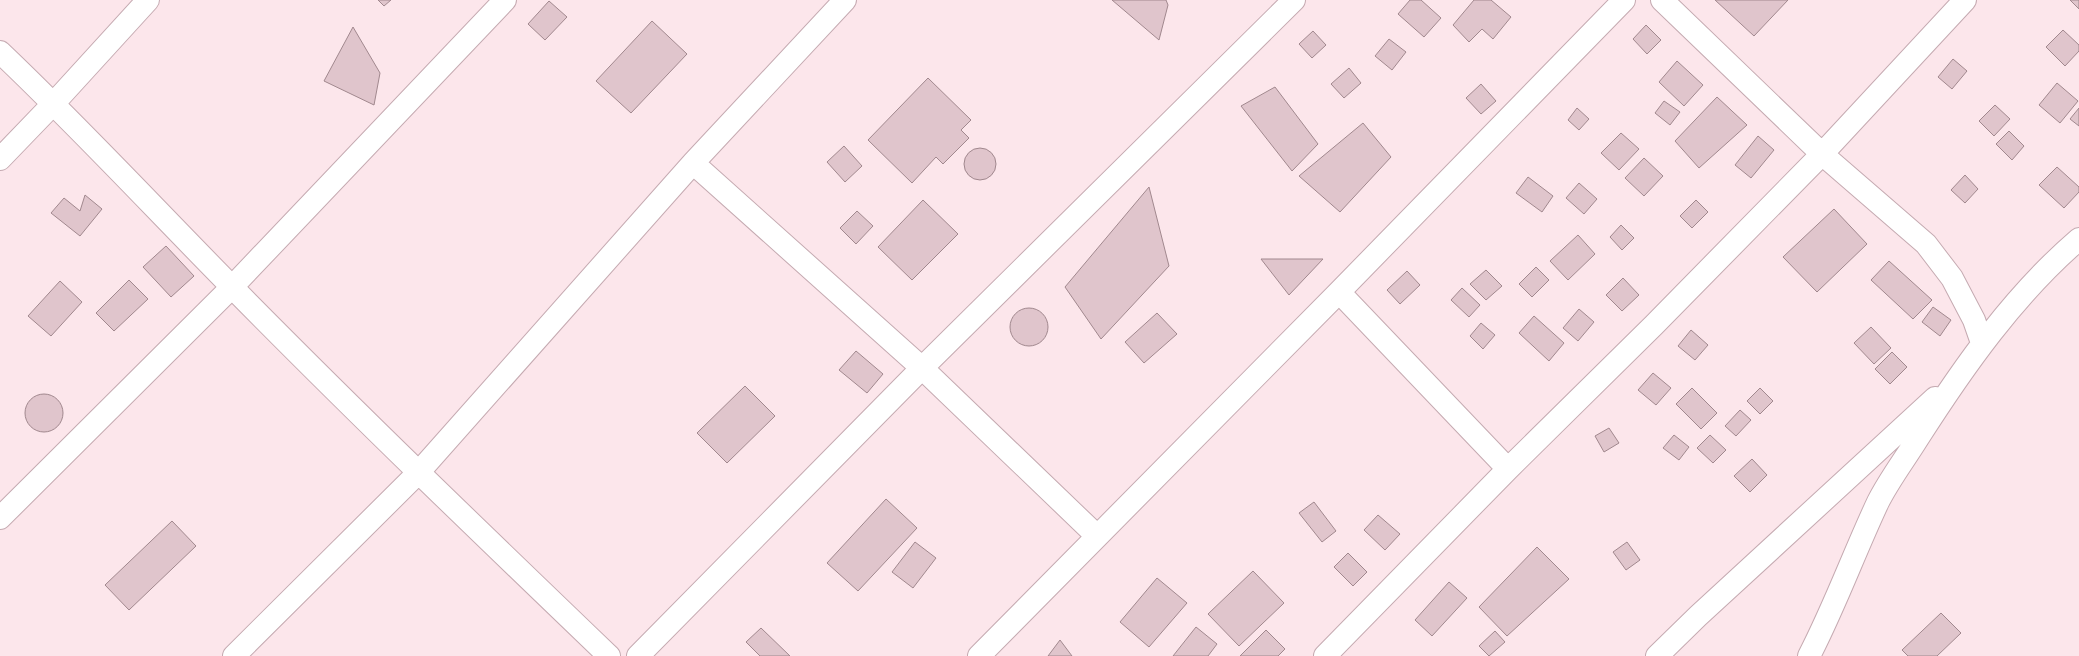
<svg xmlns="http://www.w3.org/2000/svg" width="2079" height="656" font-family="Inter,sans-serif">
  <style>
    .building { fill: #e0c5cc; stroke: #a1888e }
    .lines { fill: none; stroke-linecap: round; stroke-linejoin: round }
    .minor-casing { stroke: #c5aab1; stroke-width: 24 }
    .minor { stroke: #fff; stroke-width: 22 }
  </style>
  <rect width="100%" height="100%" fill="#fce6eb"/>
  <path class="building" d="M378,0H391L384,6Z
    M1112,0H1166L1168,5L1159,40Z
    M1410,0H1421L1441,18L1424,37L1398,14Z
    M1474,0H1491L1511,17L1493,39L1482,29L1469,42L1453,25Z
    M1715,0H1788L1754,36Z
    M2070,0H2079V9Z
    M549,1L567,17L545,40L528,24Z
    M652,21L687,54L631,113L596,81Z
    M1646,25L1661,40L1647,54L1633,39Z
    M353,27L380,73L374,105L324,81Z
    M2063,30L2079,45V51L2065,66L2046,47Z
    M1313,31L1326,45L1312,58L1299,44Z
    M1389,39L1406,52L1392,70L1375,56Z
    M1953,59L1967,71L1952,89L1938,77Z
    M1677,61L1703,85L1684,106L1659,82Z
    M1349,68L1361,83L1344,98L1331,84Z
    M928,78L971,120L961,130L969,138L943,164L936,157L912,183L868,140Z
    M2057,83L2078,101L2060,123L2039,105Z
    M1481,84L1496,101L1481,114L1466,98Z
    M1275,87L1318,144L1292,171L1241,106Z
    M1717,97L1747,125L1699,168L1675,141Z
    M1664,101L1680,112L1670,125L1655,113Z
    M1995,105L2010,119L1994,136L1979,121Z
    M1577,108L1589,119L1579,130L1568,120Z
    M2079,108V126L2070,119Z
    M1363,123L1391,157L1340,212L1299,176Z
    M2009,131L2024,146L2012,160L1996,144Z
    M1621,133L1639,149L1619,170L1601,153Z
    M1758,136L1774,150L1751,178L1735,165Z
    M844,146L862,166L845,182L827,162Z
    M964 164a16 16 0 1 1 32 0a16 16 0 1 1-32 0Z
    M1644,158L1663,176L1644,196L1625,178Z
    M2057,167L2079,187V192L2064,208L2039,185Z
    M1965,175L1978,189L1965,203L1951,190Z
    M1528,177L1553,196L1542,212L1516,193Z
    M1579,183L1597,199L1584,214L1566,198Z
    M1149,187L1169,266L1101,339L1065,287Z
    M85,195L102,209L80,236L51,213L64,198L80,211Z
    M923,200L958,234L912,280L878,247Z
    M1696,200L1708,212L1692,228L1680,216Z
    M1834,209L1867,244L1817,292L1783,257Z
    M857,211L873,226L856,244L840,228Z
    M1621,225L1634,238L1622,250L1610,237Z
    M1578,235L1595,254L1568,280L1550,261Z
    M166,246L194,276L171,297L143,267Z
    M1261,259H1323L1289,295Z
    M1889,261L1932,300L1913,319L1871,280Z
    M1536,267L1549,280L1532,297L1519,284Z
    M1486,270L1502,286L1486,300L1470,284Z
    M1407,271L1420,285L1400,304L1387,290Z
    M1623,278L1639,295L1622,311L1606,295Z
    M129,280L148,299L114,331L96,313Z
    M60,281L82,302L51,336L28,316Z
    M1462,288L1480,305L1469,317L1451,300Z
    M1933,307L1951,320L1940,336L1922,322Z
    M1010 327a19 19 0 1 1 38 0a19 19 0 1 1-38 0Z
    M1579,309L1594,322L1578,341L1563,328Z
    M1157,313L1177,334L1144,363L1125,342Z
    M1534,316L1564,343L1549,361L1519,333Z
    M1481,323L1495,335L1483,349L1470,336Z
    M1871,327L1891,348L1874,364L1854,343Z
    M1691,330L1708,345L1695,360L1678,346Z
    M856,351L883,374L867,393L839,370Z
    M1892,352L1907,367L1890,384L1875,369Z
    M1653,373L1671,388L1656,405L1638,390Z
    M745,386L775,416L727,463L697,433Z
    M1692,388L1717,413L1701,429L1676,404Z
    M1760,388L1773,401L1760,414L1747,401Z
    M25 413a19 19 0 1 1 38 0a19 19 0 1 1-38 0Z
    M1740,410L1751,420L1736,436L1725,426Z
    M1609,428L1619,443L1604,452L1595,436Z
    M1674,435L1689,447L1679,460L1663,448Z
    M1710,435L1726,450L1713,463L1697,448Z
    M1752,459L1767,475L1750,492L1734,476Z
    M886,499L917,528L858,591L827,563Z
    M1314,502L1336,531L1322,542L1299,513Z
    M1378,515L1400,534L1385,550L1364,530Z
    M172,521L196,546L129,610L105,585Z
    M915,542L936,558L913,588L892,572Z
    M1627,542L1640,560L1626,570L1613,552Z
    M1537,547L1569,579L1507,636L1479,607Z
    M1348,553L1367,572L1353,586L1334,567Z
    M1253,571L1284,603L1239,646L1208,614Z
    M1157,578L1187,603L1149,647L1120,622Z
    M1449,582L1467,598L1432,636L1415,620Z
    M1941,613L1961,633L1937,656H1908L1902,650Z
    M1196,627L1217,644L1208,656H1173Z
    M761,628L790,656H760L746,642Z
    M1266,630L1285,649L1278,656H1240Z
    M1495,631L1505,642L1489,656L1479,646Z
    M1060,640L1072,656H1048Z"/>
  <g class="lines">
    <defs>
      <path id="minor" d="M1662,0L1822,154L1926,244L1952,278L1974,320L1982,343
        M0,52C80,128 155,209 233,288C356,413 482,534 609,656
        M0,159L54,103L148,0
        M693,163L922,368L1097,536
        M1339,292L1508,469
        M0,518L232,287L505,0
        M234,656L418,473L693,163L845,0
        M638,656L922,368L1294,0
        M979,656L1339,292L1624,0
        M1325,656L1508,469L1654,325L1822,154L1965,0
        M1657,656L1698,616L1935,398
        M1809,656C1835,606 1854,553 1878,502C1889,480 1905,459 1918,438C1964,366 2014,295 2079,239"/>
    </defs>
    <use href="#minor" class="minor-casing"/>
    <use href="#minor" class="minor"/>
  </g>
</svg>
